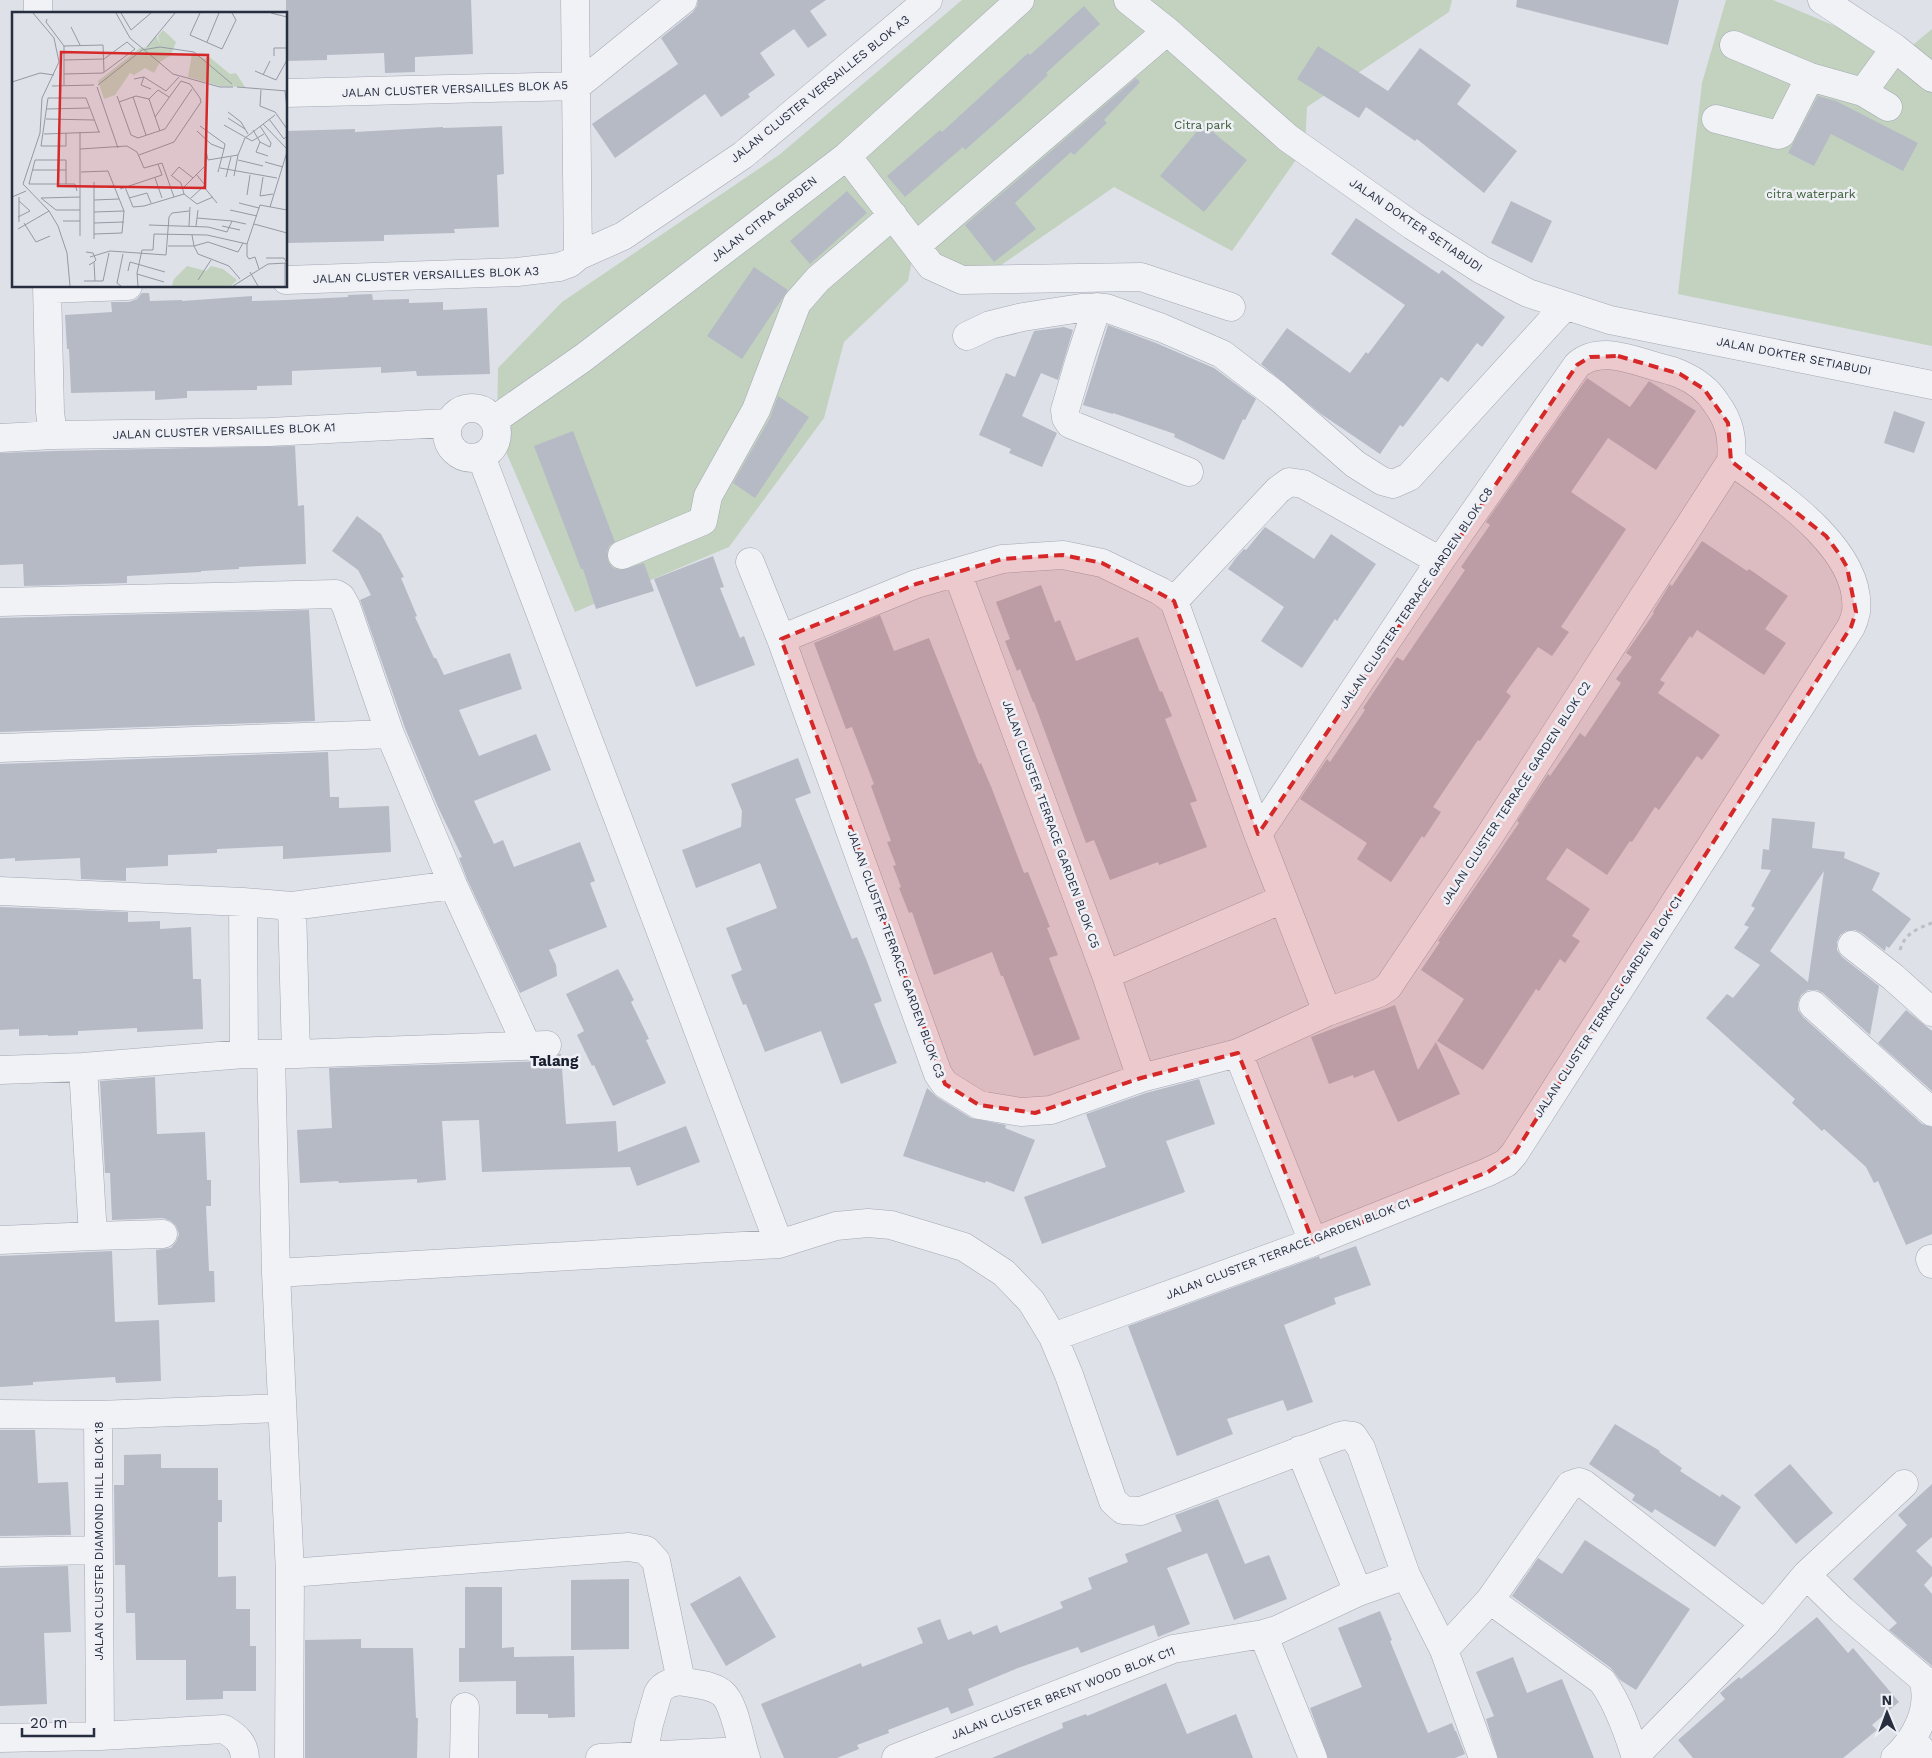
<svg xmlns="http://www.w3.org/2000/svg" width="1932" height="1758" font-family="'Work Sans',sans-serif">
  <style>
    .green { fill: #c2d2bf }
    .building { fill: #b6bac5; fill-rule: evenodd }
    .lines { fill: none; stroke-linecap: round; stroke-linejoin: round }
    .minor-casing { stroke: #a3a8b2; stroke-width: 29 }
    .path { stroke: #bcbfc6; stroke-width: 3; stroke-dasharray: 4 4; stroke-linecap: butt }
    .minor { stroke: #f1f2f6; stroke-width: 28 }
    .marked { fill: #d62828; fill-opacity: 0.2; stroke: #d62828; stroke-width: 4; stroke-dasharray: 10 6; stroke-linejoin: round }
    .labels { text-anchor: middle; stroke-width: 5; stroke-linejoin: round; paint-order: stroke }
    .street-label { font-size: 12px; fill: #272e3f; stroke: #eef0f6 }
    .park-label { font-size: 12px; fill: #385b34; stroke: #eef0f6 }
    .quarter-label { font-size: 15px; font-weight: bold; fill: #1a1f30; stroke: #eef0f6 }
    .inset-road { fill: none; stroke: #9599a4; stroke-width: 1 }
    .view { fill: #d62828; fill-opacity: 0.15; stroke: #d62828; stroke-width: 2.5 }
    .inset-edge { fill: none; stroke: #272e3f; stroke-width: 2.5 }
  </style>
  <rect width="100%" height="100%" fill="#dee1e8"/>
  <path class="green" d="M962,0H1452L1449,12L1307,107L1305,147L1232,251L1114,187L968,288L915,244L908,281L844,342L824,418L729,547L575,612L497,431L498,368L562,302L779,155Z
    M1726,0H1773L1902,54L1932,29V346L1678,294L1702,83Z"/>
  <path class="building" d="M286,0H471L473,54L415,57V72L385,73L384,53L327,55V60L286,61Z
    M698,0H826L810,11L827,35L808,48L794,29L760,53L775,75L748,94L750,97L721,117L705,94L615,158L592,124L678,64L661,38L693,12L697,6Z
    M1517,0H1679L1668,45L1516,7Z
    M1084,6L1100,24L1046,73L1048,75L1017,104L965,150L963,147L905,197L887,176L940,130L942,132L1028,53L1030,55Z
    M1318,46L1388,91L1420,48L1471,85L1457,104L1517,151L1484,193L1417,139L1415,141L1366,107L1359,118L1297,79Z
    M1136,78L1140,82L1104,120L1107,123L1074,155L1071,152L1015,203L1036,229L994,262L965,225Z
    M1818,96L1836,101L1918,143L1903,171L1831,134L1814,166L1788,153Z
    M1203,124L1247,160L1204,212L1160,176Z
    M502,126L504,174L497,175L499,227L454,229L455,233L384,235V241L286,243V131L355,129V132L443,127V128Z
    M847,191L867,213L810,264L790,241Z
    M1511,201L1552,221L1532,263L1491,243Z
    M1356,218L1439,274L1442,270L1505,317L1482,347L1477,343L1448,382L1441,377L1403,427L1400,425L1380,454L1321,414L1261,364L1287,328L1350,373L1366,352L1368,354L1405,305L1331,254Z
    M754,267L788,290L742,359L707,336Z
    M142,293H149L150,301L182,300V301L252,296V301L287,300L348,297V295L372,294L373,300L409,299V303L443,302V310L487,308L490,374L417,376L416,371L381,373V367L292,371V385L257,386V390L187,391V398L155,400V391L71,393L69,349H67L65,315L112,312L111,302H129L137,299Z
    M1108,325L1156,343L1214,368L1256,399L1245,420L1243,419L1224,460L1174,437L1175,434L1113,413V414L1083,405Z
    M1064,327L1073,330L1058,380L1041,373L1022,416L1057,433L1042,467L1009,453L1011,449L979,435L1006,373L1015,377L1034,331Z
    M1587,378L1630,407L1649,381L1696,411L1656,470L1608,438L1571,492L1626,529L1561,627L1569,632L1552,656L1538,647L1506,692L1511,696L1480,741L1478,740L1433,807L1441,812L1424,838L1422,836L1391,882L1357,859L1367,843L1300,799L1327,759L1330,762L1365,710L1363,708L1397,657L1403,661L1465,570L1461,567L1490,525L1486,522Z
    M778,396L809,417L755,498L733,483L770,418Z
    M1894,411L1925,422L1914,453L1884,443Z
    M573,431L615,542L609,546L607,553L608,561L613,568L621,570L644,563L654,591L596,609L583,569H581L534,446Z
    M295,446L298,506L304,505L306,564L239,567V569L201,571V572L127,576V583L24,586L23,564L0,565V453L54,451Z
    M357,516L381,534L404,577L401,578L417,616L415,617L434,658H436L444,675L510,653L522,689L459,710L479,756L536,734L551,770L474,801L494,844L503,840L514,867L580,842L595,881L590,883L607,927L549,950L556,965L557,976L520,993L467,879L459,858L462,857L438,807L405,728L360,600L371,595L358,570L332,551Z
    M1265,527L1314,559L1331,534L1376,564L1337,621L1335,619L1302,668L1261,641L1284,607L1228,569L1236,558L1244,549L1246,550Z
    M1702,541L1747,571L1749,569L1788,596L1765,629L1786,643L1764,675L1697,630L1692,638L1690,636L1660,680L1665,683L1658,693L1720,735L1702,760L1697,756L1659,810L1655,807L1632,842L1630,841L1607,875L1567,848L1546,879L1590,909L1572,936L1580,941L1565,963L1560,959L1539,991L1536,989L1483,1070L1437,1041L1464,999L1421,970L1440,942L1438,941L1519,823L1517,821L1548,774L1550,776L1580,733L1585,737L1621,683L1616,679L1632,657L1626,653L1654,613L1653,612L1670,584L1672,586Z
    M713,556L724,587L720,588L740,638L744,636L755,665L696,687L654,579Z
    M1041,585L1055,622L1060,620L1076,661L1138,637L1160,692L1162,691L1172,716L1165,719L1197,801L1190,803L1207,847L1159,865L1158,862L1110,880L1094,840L1086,843L1034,702H1033L1020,669L1017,671L1005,641L1010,639L996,602Z
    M309,610L315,721L0,732V618Z
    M880,615L894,651L929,638L979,764L981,763L992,789L1024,873L1028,872L1050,927L1047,928L1058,955L1049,958L1080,1039L1034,1056L1003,976H1001L992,952L934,975L912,912L909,913L899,888L901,887L893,866L896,865L887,842L891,841L871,786L874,784L852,727L846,729L814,643Z
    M328,752L330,797H339V808L389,806L391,852L283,859V846L217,849V853L168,855V866L126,868V881L81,879L80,858L15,861V858L0,859V764Z
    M798,758L811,793L795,799L852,939L857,937L868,964L882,1001L874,1004L897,1063L841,1084L821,1031L765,1052L746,1004L743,1005L731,975L742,970L726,928L777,908L760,863L696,888L682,850L741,827L742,811L731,784Z
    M1772,818L1815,822L1812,848L1845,852L1844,858L1880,873L1872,890L1911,919L1889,948L1886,946L1885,951L1862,933L1855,930L1846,931L1840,935L1837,942V950L1842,957L1879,986L1870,1035L1823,993L1817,990H1808L1801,995L1798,1002V1010L1803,1017L1922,1124L1932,1127V1234L1906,1245L1878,1181L1874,1183L1866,1167L1824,1129L1822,1131L1792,1103L1795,1099L1706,1018L1727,994L1733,998L1760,965L1734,948L1749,927L1744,925L1755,908L1751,906L1771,870L1761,869L1763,849L1769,850ZM1824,871L1808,982L1770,951Z
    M0,907L128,912V922L160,921V929L191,927L193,979H201L203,1029L137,1032V1028L78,1031V1035L48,1036V1035L19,1036V1029L0,1030Z
    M618,969L634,1000L631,1002L649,1039L646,1040L666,1083L613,1106L594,1065L592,1066L577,1035L584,1031L566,994Z
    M1395,1005L1418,1070L1436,1042L1460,1094L1398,1122L1374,1070L1354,1078L1353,1075L1329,1084L1311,1037Z
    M1906,1010L1932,1031V1091L1878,1043Z
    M559,1054H561L566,1124L616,1121L618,1152L686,1126L700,1162L637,1186L630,1167L482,1172L479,1120L442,1121L446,1180L417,1183V1179L339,1183L338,1181L300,1183L297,1130L332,1128L329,1068L548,1061L555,1058Z
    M155,1077L157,1134L205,1132L207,1180H211V1206H206L209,1271H214L215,1302L158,1305L156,1250L171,1248L176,1242L179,1234L176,1226L171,1221L163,1218L112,1220L110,1173H105L100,1081Z
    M1199,1079L1215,1124L1166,1141L1185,1192L1042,1244L1024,1197L1106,1167L1086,1114L1146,1093Z
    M927,1088L937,1097L971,1118L1006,1125L1005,1128L1035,1140L1014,1192L986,1181L985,1183L903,1156Z
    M1356,1246L1371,1285L1334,1298L1336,1304L1284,1325L1313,1402L1287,1411L1283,1400L1227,1419L1233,1434L1177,1456L1128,1326L1319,1256L1320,1259Z
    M112,1251L115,1322L159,1320L161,1381L116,1383L115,1377L33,1382V1385L0,1387V1256Z
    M1615,1424L1660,1451L1659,1452L1682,1468L1680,1471L1720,1497L1722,1494L1741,1507L1715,1547L1655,1509L1652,1513L1632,1500L1635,1495L1589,1464Z
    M0,1430H35L38,1483L68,1482L71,1535L0,1536Z
    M161,1454V1468H218V1500H222V1522H218V1577L236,1576V1609H250V1646H256V1691H223V1699L186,1700V1660H136L135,1613H126L125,1565H115L114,1485H124V1455Z
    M1790,1464L1833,1513L1796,1544L1754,1495Z
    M1932,1484V1537L1916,1551L1932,1567V1576L1924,1585L1932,1594V1666L1889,1630L1897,1623L1853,1579L1907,1525L1898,1515Z
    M1218,1499L1245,1564L1269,1555L1287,1599L1234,1620L1207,1553L1167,1568L1190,1624L1158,1637L1154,1625L1081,1653L1078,1647L1018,1668L968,1689L974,1705L951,1714L948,1707L888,1730L889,1733L857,1745L859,1749L837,1758H784L761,1704L861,1663L862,1667L923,1643L917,1628L940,1619L948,1640L971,1631L973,1635L997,1625L1000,1633L1063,1608L1060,1602L1092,1589L1088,1578L1128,1562L1125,1554L1182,1531L1175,1515Z
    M1585,1540L1690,1609L1636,1690L1620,1680L1611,1668L1512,1596L1538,1558L1562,1574Z
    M68,1566L71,1632L44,1633L47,1704L0,1706V1568Z
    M740,1576L776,1637L726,1666L690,1604Z
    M629,1579V1649L571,1650V1580Z
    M465,1587H502V1648L514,1647V1657L574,1656L575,1717L548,1718V1714H516V1681L459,1682V1648H465Z
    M1380,1611L1392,1640L1390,1641L1428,1733L1452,1723L1455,1731H1456L1465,1754L1455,1758H1328L1310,1708L1362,1687L1338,1628Z
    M1817,1617L1848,1653L1853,1648L1899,1702L1872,1725L1877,1730L1843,1758H1693L1678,1740L1725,1699L1720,1693L1739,1677L1741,1679Z
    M361,1639V1648H413L416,1718H418L417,1758H305V1640Z
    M1513,1657L1527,1693L1562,1679L1594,1758H1498L1486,1719L1494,1716L1476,1672Z
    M1166,1683L1187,1734L1236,1714L1253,1758H992L1063,1728L1062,1723L1086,1714L1087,1716Z"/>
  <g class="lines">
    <defs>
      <path id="minor" d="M38,0V14
        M575,0L578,256
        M1128,0L1167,31L1288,138L1413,226L1482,270L1528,293L1610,320L1932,385
        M1822,0L1895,48L1932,78
        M1734,45L1810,77L1863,92L1895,48
        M1863,92L1888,107
        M286,93L577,86L683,0
        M1716,119L1778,135L1781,134L1810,77
        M847,156L916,246L1167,31
        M916,246L931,266L962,280L1141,277L1231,307
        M286,280L517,272L559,267L570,263L578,256L623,236L743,155L928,0
        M47,286L50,412L53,435
        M47,289L128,286
        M1097,307L1080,359L1065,410L1066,418L1070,424L1189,472
        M967,336L990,325L1023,317L1081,308H1106L1162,328L1222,354L1276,395L1355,464L1382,481L1393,484L1409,477L1565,306
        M447 433a25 25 0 1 1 50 0a25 25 0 1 1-50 0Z
        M494,420L583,358L847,156L1020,0
        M0,438L53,435L269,432L448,423
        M481,456L779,1244
        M622,555L703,521L708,496L756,410L797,303L818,279L893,215
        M750,562L781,639L938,1074L945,1084L979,1105L1021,1112L1051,1110L1141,1078L1238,1053L1327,1012L1379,993L1388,987L1488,838L1731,461C1733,438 1730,422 1716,403C1708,390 1694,380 1680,374C1672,370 1663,369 1654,366C1630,359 1599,346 1577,365L1440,561L1258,834
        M957,572L1106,975L1141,1078
        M1174,601L1258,834L1327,1012
        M1174,601L1278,490L1289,482L1303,484L1440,561
        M0,602L336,594L341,597L346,606L390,734L453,885L526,1044
        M781,639L916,584L1002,559L1063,555L1102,563L1160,591L1174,601
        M0,748L390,734
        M0,891L243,902L292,906L453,885
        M243,902L244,1054
        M292,906L296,1054
        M1852,945L1893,977L1932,1012
        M1106,975L1283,899
        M1813,1005L1932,1112
        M1238,1053L1313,1242
        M271,1054L276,1273L779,1244L836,1226L868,1223L891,1225L964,1247L1004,1273L1031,1301L1053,1337L1069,1375L1113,1501L1123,1510L1141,1511L1337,1437L1344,1435L1353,1436L1361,1448L1406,1575L1444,1650L1483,1758
        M0,1070L83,1067L244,1054H296L547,1045
        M93,1236L163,1234
        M0,1240L93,1236L83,1067
        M1930,1259L1932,1264
        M276,1273L290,1573L289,1758
        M1053,1337L1313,1242L1488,1172L1506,1163L1514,1154L1851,627C1853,623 1855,617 1856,612C1863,549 1776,493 1731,461
        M0,1414L98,1415L100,1736
        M98,1415L282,1408
        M0,1552L98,1550
        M290,1573L629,1547L646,1550L656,1561L681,1681
        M1806,1575L1842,1610L1923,1679C1932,1708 1916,1739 1895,1758
        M1358,1592L1406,1575
        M1490,1600L1602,1681C1618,1703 1628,1732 1636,1758
        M1263,1634L1313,1758
        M1444,1650L1490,1600L1570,1485L1579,1482L1584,1484L1765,1624
        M0,1738L100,1736L224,1729C237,1737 244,1743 245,1758
        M1913,1741L1929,1758
        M643,1756L649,1724L658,1693C663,1684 675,1680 685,1682C696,1684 713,1685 722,1693C735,1703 740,1742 746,1758
        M1635,1756L1765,1624L1806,1575L1904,1484
        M464,1758L465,1707
        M600,1758L743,1751
        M896,1758L1173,1649L1263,1634L1277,1630L1358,1592L1300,1450"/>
    </defs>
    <use href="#minor" class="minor-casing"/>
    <path class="path" d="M1900,950C1905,933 1917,929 1932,923"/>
    <use href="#minor" class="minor"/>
  </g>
  <path class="marked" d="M1618,356L1680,374L1704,389L1728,423L1731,461L1826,536L1840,555L1847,567L1856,612L1851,627L1514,1154L1488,1172L1313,1242L1238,1053L1141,1078L1035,1113L979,1105L945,1084L781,639L916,584L1002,559L1063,555L1102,563L1174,601L1258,834L1577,365L1590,357Z"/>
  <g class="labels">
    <g class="street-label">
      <text transform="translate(455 89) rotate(-2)" y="4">JALAN CLUSTER VERSAILLES BLOK A5</text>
      <text transform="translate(820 89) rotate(-39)" y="4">JALAN CLUSTER VERSAILLES BLOK A3</text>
      <text transform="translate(764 219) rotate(-38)" y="4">JALAN CITRA GARDEN</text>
      <text transform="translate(1416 225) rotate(34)" y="4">JALAN DOKTER SETIABUDI</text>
      <text transform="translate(426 275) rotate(-2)" y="4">JALAN CLUSTER VERSAILLES BLOK A3</text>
      <text transform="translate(1794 356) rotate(11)" y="4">JALAN DOKTER SETIABUDI</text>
      <text transform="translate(224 431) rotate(-2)" y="4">JALAN CLUSTER VERSAILLES BLOK A1</text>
      <text transform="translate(1416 598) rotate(-56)" y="4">JALAN CLUSTER TERRACE GARDEN BLOK C8</text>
      <text transform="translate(1516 793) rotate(-57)" y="4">JALAN CLUSTER TERRACE GARDEN BLOK C2</text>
      <text transform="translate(1051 824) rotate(70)" y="4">JALAN CLUSTER TERRACE GARDEN BLOK C5</text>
      <text transform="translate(896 954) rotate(70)" y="4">JALAN CLUSTER TERRACE GARDEN BLOK C3</text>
      <text transform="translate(1608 1007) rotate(-57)" y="4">JALAN CLUSTER TERRACE GARDEN BLOK C1</text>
      <text transform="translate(1288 1249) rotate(-21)" y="4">JALAN CLUSTER TERRACE GARDEN BLOK C1</text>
      <text transform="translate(99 1541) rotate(-90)" y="4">JALAN CLUSTER DIAMOND HILL BLOK 18</text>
      <text transform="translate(1063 1693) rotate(-21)" y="4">JALAN CLUSTER BRENT WOOD BLOK C11</text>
    </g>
    <g class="park-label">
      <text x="1203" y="129">Citra park</text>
      <text x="1811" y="198">citra waterpark</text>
    </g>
    <g class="quarter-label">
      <text x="554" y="1066">Talang</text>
    </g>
  </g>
  <g transform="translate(12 12)">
    <rect width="275" height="275" fill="#dee1e8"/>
    <path d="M151,18L164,30L159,43L148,50L142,61L133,56L122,63L118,61L103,83L92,87L86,69L128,36L135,35L144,24L148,32L146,24ZM180,41L193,47L196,44L218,62L224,61L233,75L208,74L176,65ZM175,254L194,259L199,254L211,257L225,268L219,274H160L162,267Z" fill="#c2d2bf"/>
    <path class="inset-road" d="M21,1L42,26L47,50L30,86L28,121L11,172L37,199L46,214L55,241L58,274M104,1L118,26L161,62L208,75H221M109,1L119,18L139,1M188,1L178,23L210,37L224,8L220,1M259,1L275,5M35,7L34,10L52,34V73M59,15L68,33M195,30L207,1M52,34L91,33L92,60M135,35L163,1M262,44V36H275M52,48L92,47L115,30L123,37L91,61L52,62M243,59L264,68L275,48M251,63L258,49M132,65L129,73L139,77M122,67L132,65L154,79L167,65M0,70L28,61L42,63M86,73L130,38L148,35L182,40L220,72M40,74L82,73M85,75L106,136M225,75L275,79M249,78L248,94L263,100L275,117M273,79L275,97M105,84L119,123L126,126L153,117L180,77M121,85L134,123M137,87L148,119M137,87L146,78L157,85M107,90L124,84L137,87M34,97L77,96M216,100L229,110L236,122M216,106L233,117M34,107L82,108M257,107L272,127L275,124M251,112L275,137M212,113L240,129L252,122M241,118L248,130L258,135L259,131L248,114M185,119L199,132L212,137L213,132L188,114M68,120V137L115,134L125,140L132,156L150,151L162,185M54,121V134H29L36,86H74L87,120M32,122L88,120M248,130L244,140L256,144M68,137V224M194,138L196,148L226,143M127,143L162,130L189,90L188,86L178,72L169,69L143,105M226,148L251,154M253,150L271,155M208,156L265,166M20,158H54M69,160L96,159L112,199L110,221L82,222M206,160L212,137M159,164L167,155L181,166M222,164L226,143L233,126L263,103M214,165L219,145M251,165L248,184L261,182M143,166L150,186M82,170V227M54,172V148H23L17,172H63L65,179M82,175L103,174M113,175L121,195L132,194L172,182L169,171L160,164M192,175L205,191M171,176L192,155M108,177L150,163L146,152M172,182L185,192L201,185M235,183L238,163M0,185L14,179M7,185V210M29,186L44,198H68M29,186L68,185M117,186L135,181L139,191M179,186L193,173L184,162M82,188L107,187M227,191L247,196M258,195L275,140M218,198L245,204M82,200L112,199M6,205L18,199L7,189M185,206L220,209M51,209H68M12,211L24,230L38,224M82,211L112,210M242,212L275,221M137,213L196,215L215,220M177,214L178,195M184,214L186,198M210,214L228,218M6,217L37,199M215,220L220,209L234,212M180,223L182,234L196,230L226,240L231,231M235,232V244L237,247L243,245L247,257M156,234H182L186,242L217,254L228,267M74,240L81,241L84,248L82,250M78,245L98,239L154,243L157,205L160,201L177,199M254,246H272L275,251M77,253L82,250L83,269M116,259L118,250L153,260M238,260L246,274M125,262L152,270M186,268L199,248M72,269H91L97,241M109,274L105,271L111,242M126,274L125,261L130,238H141L142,222L195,223L235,232L248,193L275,198M221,274L256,252L275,251M273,274V251"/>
    <path class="view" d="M49,40L196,43L193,176L46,174Z"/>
    <rect width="275" height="275" class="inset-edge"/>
  </g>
  <g transform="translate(1887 1713) rotate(359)" stroke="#eef0f6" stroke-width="4" paint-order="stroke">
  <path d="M0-4L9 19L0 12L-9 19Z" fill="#272e3f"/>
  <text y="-8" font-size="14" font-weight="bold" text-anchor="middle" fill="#272e3f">N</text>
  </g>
  <path d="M22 1728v8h72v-8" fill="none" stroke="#272e3f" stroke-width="2.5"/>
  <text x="30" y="1728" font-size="15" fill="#272e3f" stroke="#eef0f6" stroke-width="4" paint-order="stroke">20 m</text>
</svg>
